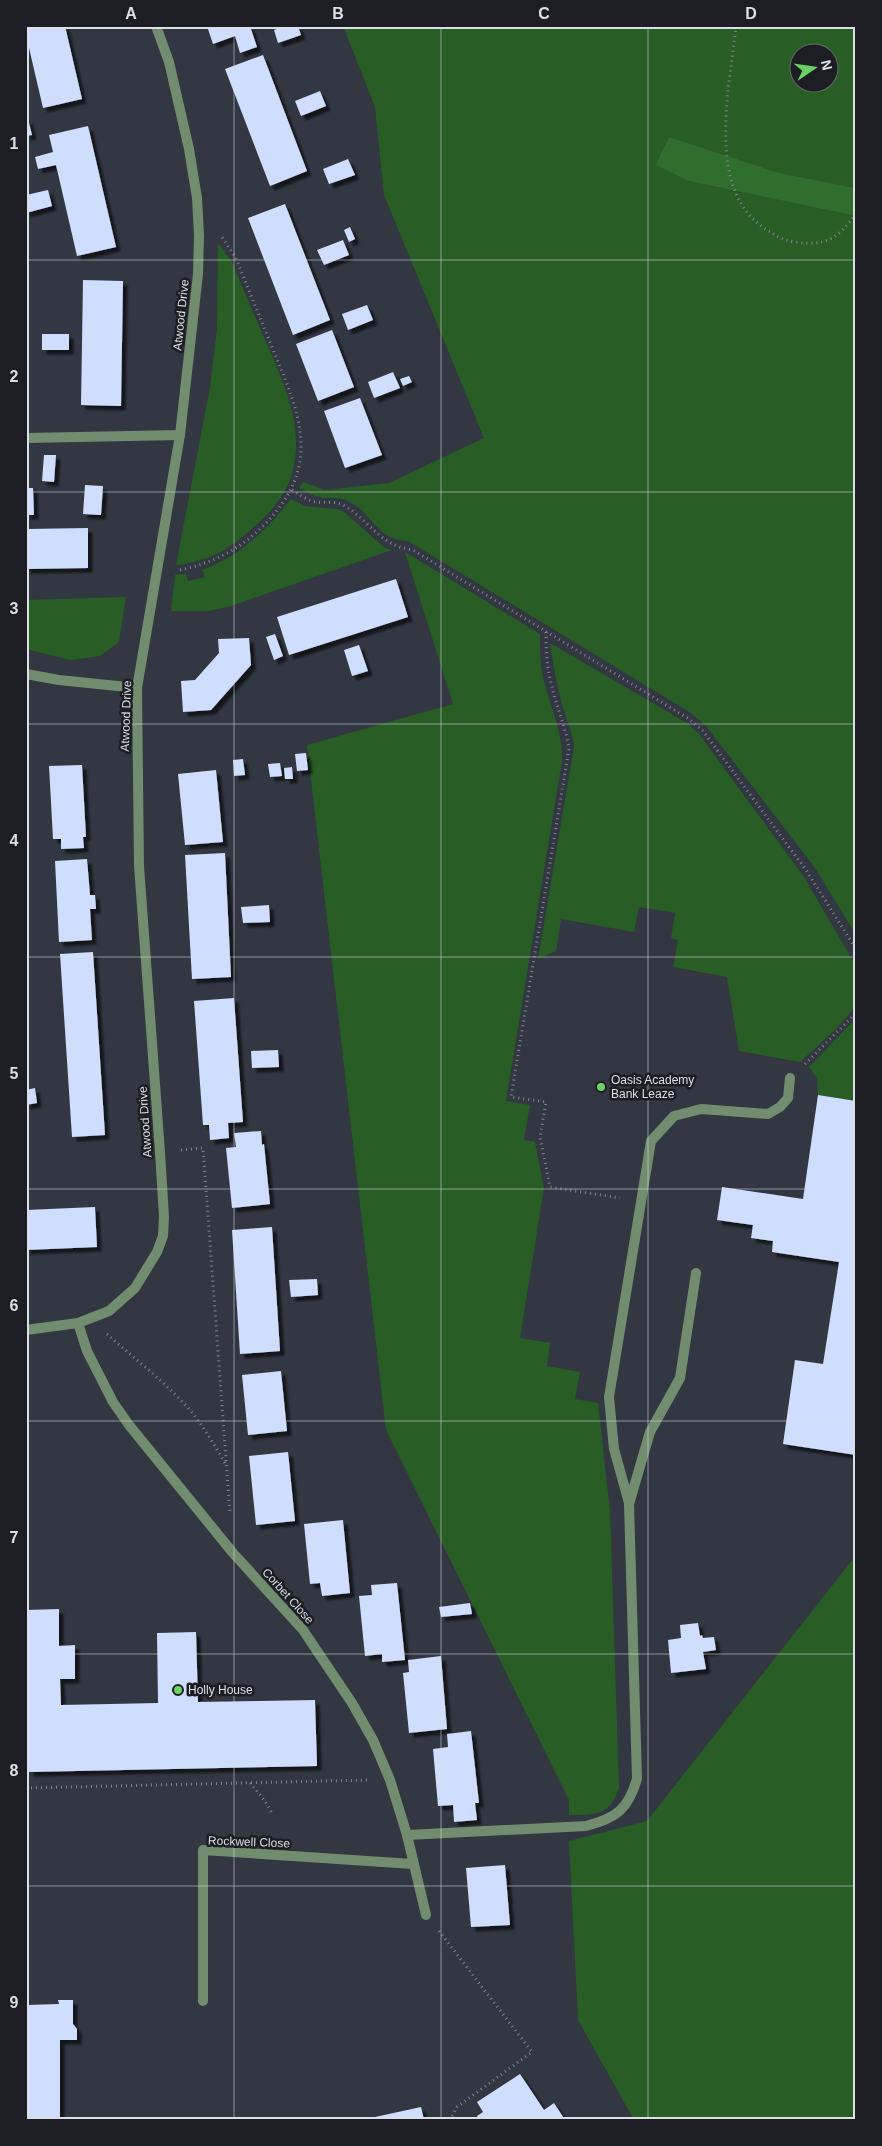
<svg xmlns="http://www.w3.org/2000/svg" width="882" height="2146" font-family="Helvetica,sans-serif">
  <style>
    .green { fill: #285d26; fill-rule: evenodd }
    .forest { fill: #2f6e2c }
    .building { fill: #cfddfe; filter: url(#shadow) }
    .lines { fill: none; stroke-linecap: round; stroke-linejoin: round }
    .path { stroke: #81858f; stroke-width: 3; stroke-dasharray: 1 4; stroke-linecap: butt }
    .lane { stroke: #718c6f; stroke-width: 10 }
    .street { stroke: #718c6f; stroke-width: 10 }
    .grid { fill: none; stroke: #dcdfe7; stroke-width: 1; stroke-opacity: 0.55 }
    .poi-dot { fill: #69d464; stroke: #1c1e24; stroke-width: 2 }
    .labels { text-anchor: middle; stroke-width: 5; stroke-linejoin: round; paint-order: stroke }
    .street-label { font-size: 12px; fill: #dcdfe7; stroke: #1c1e24 }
    .poi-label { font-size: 12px; fill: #dcdfe7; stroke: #1c1e24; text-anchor: start }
    .neatline { fill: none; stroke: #dcdfe7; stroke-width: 2 }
    .grid-label { font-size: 16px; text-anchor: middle; font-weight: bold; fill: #dcdfe7 }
  </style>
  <defs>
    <filter id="shadow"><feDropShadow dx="4.5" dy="4.5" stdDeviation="1" flood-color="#0009"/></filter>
  </defs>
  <rect width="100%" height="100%" fill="#323742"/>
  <path class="green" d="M343,26H856V188L780,173L669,137L655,165L688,181L856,216V935L815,868L707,727L691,713L408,541C376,540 374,514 348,501C340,497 333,498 325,498C315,497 307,492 299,488L303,482L325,490L389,483L484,438L384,195L375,107ZM800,52H830V82H800Z
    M218,243L231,260C242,286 253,312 264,337C281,377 303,420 294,465C290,490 274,509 256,525C230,549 211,561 176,565L210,387L217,328Z
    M291,499L304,506L338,509L344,512L385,548L392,550L228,607L208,611H171L175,575L186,574L188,581L205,577L202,570C240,556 267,530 291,499Z
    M405,552L540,634C540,651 540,668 545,685C552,711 563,734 562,761L506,1101L530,1105L524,1140L535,1142L544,1188L520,1338L550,1343L547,1366L580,1372L575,1399L598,1403L610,1511L619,1788C610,1816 595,1815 569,1815V1800L386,1430L307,745L453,704Z
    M126,597L119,642L100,656L70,660L26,649V600Z
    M550,643L687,723L699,734L804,877L856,966V1006L835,1030L800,1062L739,1051L727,977L673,967L678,940L671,938L675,913L639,907L634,932L561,919L556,951L538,959L574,746C572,730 565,717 561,701C556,682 553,663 550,643Z
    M856,1018V1101L818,1095L817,1078L809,1067Z
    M856,1555V2120H634L578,2020L569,1841L647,1821Z"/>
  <path class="forest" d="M669,137L780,173L856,188V216L688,181L655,165Z"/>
  <path class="building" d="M26,26H65L82,99L43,108L26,35Z
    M207,26H250L257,47L240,53L235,36L213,44Z
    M285,26H298L301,35L278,43L274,30Z
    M263,55L307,171L270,186L225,69Z
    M320,91L326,106L301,116L295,101Z
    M28,119L32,135L26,136V120Z
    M88,126L116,247L77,256L56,165L38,169L35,157L53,152L49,135Z
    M348,159L355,175L329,184L323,169Z
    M48,190L52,206L26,213V195Z
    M285,204L330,320L293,335L248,218Z
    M350,227L355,239L349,242L344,230Z
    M343,240L349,255L324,265L317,250Z
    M83,280L123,281L121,406L81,405Z
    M367,305L373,320L348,330L342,314Z
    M332,330L354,387L318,401L296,344Z
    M42,334H69V350H42Z
    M393,372L400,388L374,398L368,382Z
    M409,376L412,382L403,386L400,379Z
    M360,398L382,455L345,468L324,411Z
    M44,455H56L54,482L42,481Z
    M85,485L103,486L101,515L83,514Z
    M26,488H33L34,515H26Z
    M88,528V568L26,569V529Z
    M396,579L408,617L289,655L277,617Z
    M275,634L283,656L274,660L266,637Z
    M249,638L251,665L211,710L183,712L181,681L195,680L219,653L218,639Z
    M359,645L368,671L352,676L344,650Z
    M306,753L308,770L297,771L295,754Z
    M243,759L245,775L234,776L233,760Z
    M280,763L282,776L270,777L268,764Z
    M82,765L86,837H83L84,848L61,849V839H53L49,766Z
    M292,767L293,779H285L284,768Z
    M216,770L223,842L185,845L178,774Z
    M225,853L231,977L192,979L185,855Z
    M87,859L90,895H95L96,909H90L92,940L59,942L55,861Z
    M269,905L270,922L243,923L241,907Z
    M93,952L105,1135L72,1137L60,954Z
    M234,998L243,1122L228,1123L229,1138L210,1140L209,1125H203L194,1001Z
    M278,1050L279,1067L252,1068L251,1051Z
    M35,1088L37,1103L26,1105V1090Z
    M818,1095L856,1101V1455L783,1444L795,1360L823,1364L839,1262L772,1252L773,1241L751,1238L753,1225L717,1220L722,1187L803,1199Z
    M261,1131L262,1145L264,1144L270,1204L232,1208L226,1148L236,1147L234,1133Z
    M95,1207L97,1247L26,1250V1210Z
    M272,1227L280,1351L240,1354L232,1230Z
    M317,1279L318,1295L291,1297L289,1280Z
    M281,1371L287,1431L248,1435L242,1375Z
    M288,1452L295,1521L256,1525L249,1456Z
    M343,1520L350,1593L322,1596L320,1583L310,1584L304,1524Z
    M397,1583L405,1660L382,1662V1654L365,1656L359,1596L372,1595L371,1585Z
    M470,1603L472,1614L441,1617L439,1607Z
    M59,1609V1646L75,1645V1679H60L61,1705L158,1703L157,1633L196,1632L198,1702L315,1700L317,1766L29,1772L26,1610Z
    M698,1623L700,1636L702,1635L703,1638L714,1637L716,1650L703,1652L706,1669L671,1673L668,1640L681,1638L680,1625Z
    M441,1656L447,1729L409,1733L403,1673L409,1672L408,1660Z
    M471,1731L479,1803H475L477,1820L454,1822L453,1805L438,1806L433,1749L448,1747L447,1734Z
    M505,1865L510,1925L471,1927L466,1868Z
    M58,2000H73V2024L77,2029V2040H60V2120H26V2005L59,2004Z
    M520,2074L544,2110L554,2103L565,2120H479L477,2116L483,2112L477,2102Z
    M421,2107L424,2120H376L375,2117Z"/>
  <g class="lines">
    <path class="path" d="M736,26C730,87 705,188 764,228C775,235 782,240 795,242C826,247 838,238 856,214
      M854,26L856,27
      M292,490C299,494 305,499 312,501C322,504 333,500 343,505C370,520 379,546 413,550L689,719L703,731L806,870L856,949
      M180,570C213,563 241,549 265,524C322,466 301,416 273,350C261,319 248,289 236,258L222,237
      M546,632C546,651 547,669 552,687C557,708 566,728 569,749L511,1097L546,1102L540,1137L550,1187L620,1198
      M805,1064L856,1013
      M181,1150L203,1148L230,1514
      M107,1334C135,1359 165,1382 190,1410C204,1427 215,1446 226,1465
      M250,1783L265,1801L273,1815
      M26,1788L368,1780
      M439,1931L532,2052L457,2107L450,2120"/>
    <path class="lane" d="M26,438L180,435
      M629,1503L614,1449L609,1397L651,1141L674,1116L701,1109L768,1114L780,1107L788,1098L790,1078
      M407,1835L586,1826C617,1818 628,1809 637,1779L629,1504L650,1432L680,1378L696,1273"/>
    <path class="street" d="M26,674L59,680L137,688
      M78,1323L87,1351L113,1402L129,1425L233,1553L303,1630L352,1703L373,1740L390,1780L407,1835L426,1915
      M26,1330L78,1323L109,1311L135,1288L157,1252L163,1236L164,1217L160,1152L139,866L137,688L180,435L198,274L199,235L197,198L189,149L169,62L156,26
      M203,2001V1850L413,1864"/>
  </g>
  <path class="grid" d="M234,26V2120M441,26V2120M648,26V2120M26,260H856M26,492H856M26,724H856M26,957H856M26,1189H856M26,1421H856M26,1654H856M26,1886H856"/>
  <g class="poi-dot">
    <circle cx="601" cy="1087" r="5"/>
    <circle cx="178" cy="1690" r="5"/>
  </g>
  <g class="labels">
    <g class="street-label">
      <text transform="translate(181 315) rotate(-84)" y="4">Atwood Drive</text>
      <text transform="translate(126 716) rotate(-88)" y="4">Atwood Drive</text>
      <text transform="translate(145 1122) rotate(-94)" y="4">Atwood Drive</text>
      <text transform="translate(288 1596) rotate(48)" y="4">Corbet Close</text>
      <text transform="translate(249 1842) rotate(2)" y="4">Rockwell Close</text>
    </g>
    <g class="poi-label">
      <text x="611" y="1084">Oasis Academy<tspan x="611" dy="14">Bank Leaze</tspan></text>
      <text x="188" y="1694">Holly House</text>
    </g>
  </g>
  <rect width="882" height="2146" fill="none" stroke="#1c1e24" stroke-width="55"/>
  <g transform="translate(814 68) rotate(77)"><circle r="24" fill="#1c1e24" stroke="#696b72"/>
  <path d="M0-4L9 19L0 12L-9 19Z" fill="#69d464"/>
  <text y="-8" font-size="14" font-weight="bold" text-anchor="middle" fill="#dcdfe7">N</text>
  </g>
  <rect x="28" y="28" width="826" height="2090" class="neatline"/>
  <g class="grid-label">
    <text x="131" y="19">A</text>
    <text x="338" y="19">B</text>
    <text x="544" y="19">C</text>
    <text x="751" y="19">D</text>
    <text x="14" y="149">1</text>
    <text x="14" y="382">2</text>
    <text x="14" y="614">3</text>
    <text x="14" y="846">4</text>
    <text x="14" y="1079">5</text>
    <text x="14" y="1311">6</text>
    <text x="14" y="1543">7</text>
    <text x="14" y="1776">8</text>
    <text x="14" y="2008">9</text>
  </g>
</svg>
